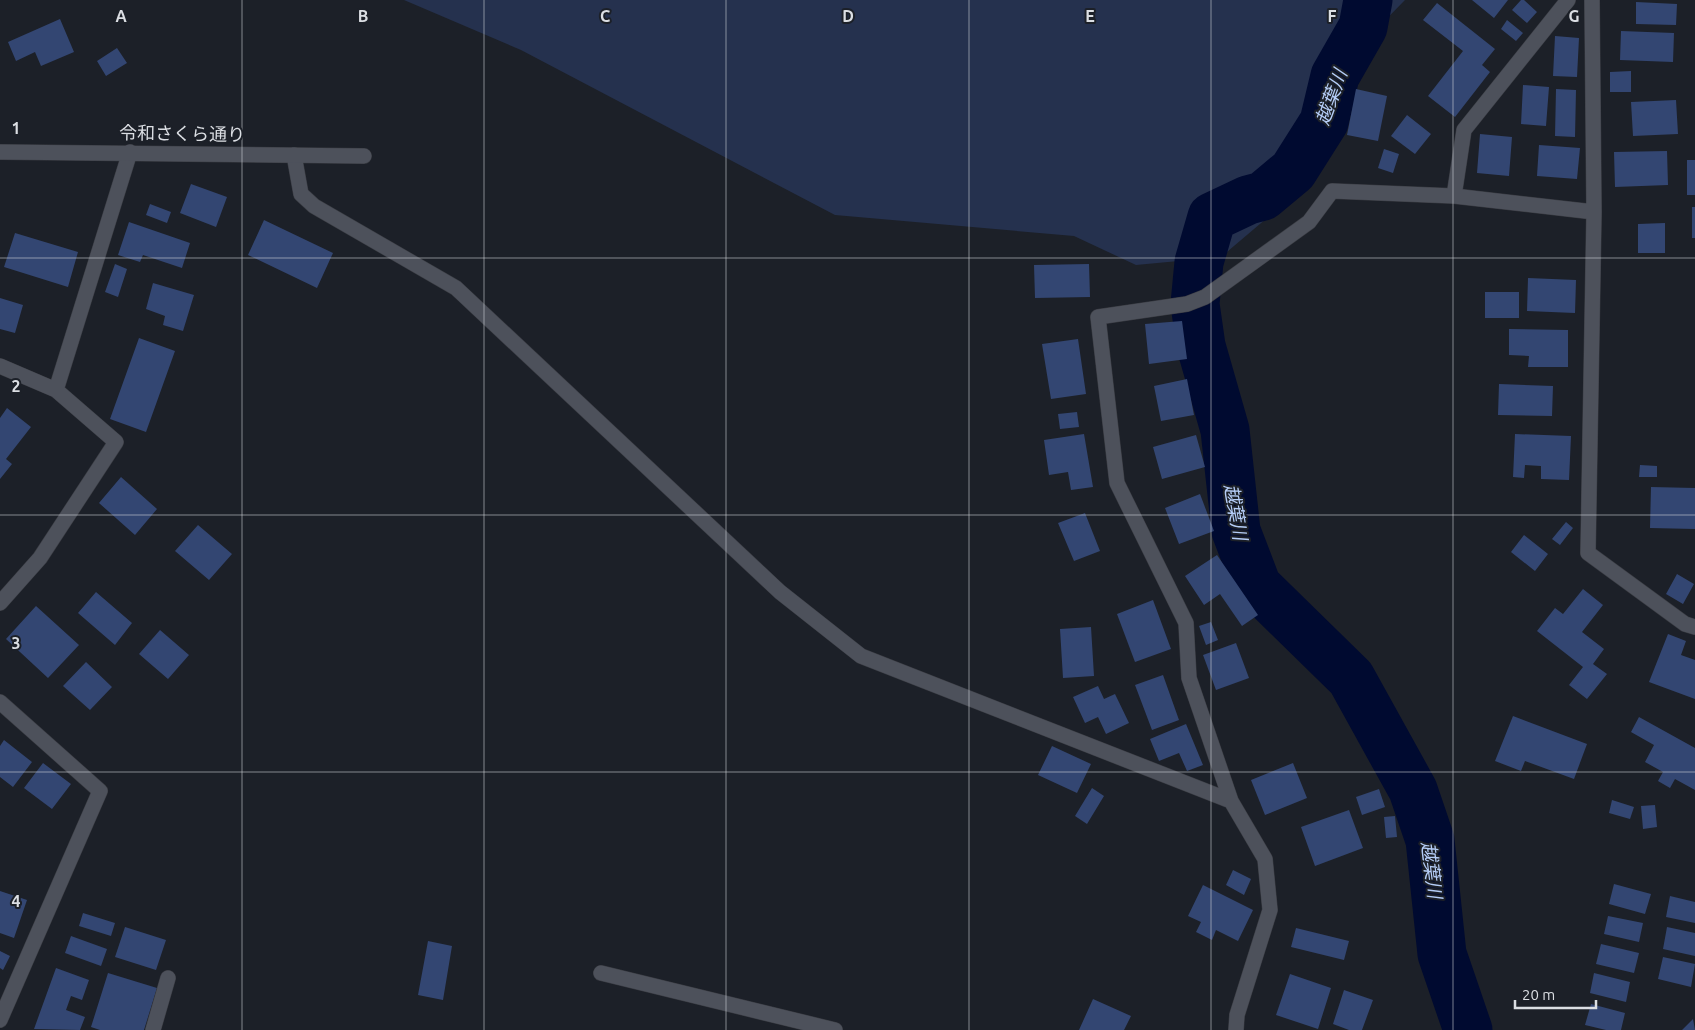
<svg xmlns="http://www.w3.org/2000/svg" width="1695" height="1030" font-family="Ubuntu,'Noto Sans JP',sans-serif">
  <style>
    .green { fill: #25314e }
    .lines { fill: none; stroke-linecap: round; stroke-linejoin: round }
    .river { stroke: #000a30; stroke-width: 49 }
    .building { fill: #334672 }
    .minor-casing { stroke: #3a3c43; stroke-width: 16 }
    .tertiary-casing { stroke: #3a3c43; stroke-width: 16 }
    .minor { stroke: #4d515b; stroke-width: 15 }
    .tertiary { stroke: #4d515b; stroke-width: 15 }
    .grid { fill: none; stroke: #dbdee3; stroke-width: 1; stroke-opacity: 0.55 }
    .labels { text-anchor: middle; stroke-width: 4; stroke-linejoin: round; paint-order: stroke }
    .street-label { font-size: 18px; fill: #dbdee3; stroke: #1c2028 }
    .water-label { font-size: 19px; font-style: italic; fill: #b5cdf7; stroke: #1c2028 }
    .grid-label { font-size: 16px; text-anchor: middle; font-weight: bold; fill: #dbdee3; stroke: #1c2028; stroke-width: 4; stroke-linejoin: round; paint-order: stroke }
  </style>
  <rect width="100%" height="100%" fill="#1c2028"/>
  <path class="green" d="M404,0H1405L1310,97L1286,149V202L1221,257L1136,265L1074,236L835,215L521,50Z"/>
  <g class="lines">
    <path class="river" d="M1368,0L1363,27L1335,76L1324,122L1293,171L1263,196L1248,200L1212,217L1199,262L1195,304L1201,346L1225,430L1236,531L1257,586L1351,678L1413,790L1430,840L1442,954L1468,1030"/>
  </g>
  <path class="building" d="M1472,0H1508L1494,18Z
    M1521,0H1524L1537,12L1527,23L1512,10Z
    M1636,2L1677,4L1676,25L1636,24Z
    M1437,3L1495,49L1482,65L1490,72L1455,117L1428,96L1463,51L1423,20Z
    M60,19L74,52L41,66L35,52L16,61L8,42Z
    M1507,20L1523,33L1516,41L1501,29Z
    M1621,31L1674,33L1673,62L1620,60Z
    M1555,36L1579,38L1577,77L1553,76Z
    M117,48L127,63L106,76L97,61Z
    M1631,71V92H1610V72Z
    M1523,85L1549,87L1546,126L1521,124Z
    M1356,89L1387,96L1378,141L1347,135Z
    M1556,89L1576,90L1575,137L1555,136Z
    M1676,100L1678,134L1633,136L1631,102Z
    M1407,115L1431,134L1415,154L1391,136Z
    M1480,134L1512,137L1509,176L1477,173Z
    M1539,145L1580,148L1577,179L1537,176Z
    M1384,149L1399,154L1393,173L1378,168Z
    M1667,151L1668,185L1615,187L1614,152Z
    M1687,160H1695V195H1687Z
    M191,184L227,197L216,227L180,213Z
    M150,204L171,212L167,223L146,215Z
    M1692,207H1695V238H1692Z
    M264,220L333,253L317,288L248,255Z
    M129,222L190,243L182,268L143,255L140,262L118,255Z
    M1665,223V253H1638V224Z
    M15,233L78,252L68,287L4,267Z
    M115,264L127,269L118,297L105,292Z
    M1089,264L1090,297L1035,298L1034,265Z
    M1528,278L1576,280L1575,313L1527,311Z
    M153,283L194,295L183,331L163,325L165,316L146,309Z
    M1485,292H1519V318H1485Z
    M0,298L23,305L15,333L0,329Z
    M1182,321L1187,359L1149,364L1145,324Z
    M1509,329L1568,330V367H1528L1529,356L1509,355Z
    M139,338L175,351L146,432L110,419Z
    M1078,339L1086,394L1051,399L1042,344Z
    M1187,379L1194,415L1161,421L1154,386Z
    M1499,384L1553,386L1552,416L1498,415Z
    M7,408L31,427L6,459L12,464L0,479V418Z
    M1077,412L1079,427L1060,429L1058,414Z
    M1084,434L1093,487L1071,490L1068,472L1049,475L1044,440Z
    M1515,434L1571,436L1569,480L1541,479V466L1525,465L1524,478L1513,477Z
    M1196,435L1205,467L1162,479L1153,447Z
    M1640,465L1657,466V477H1639Z
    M121,477L157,509L135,535L99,503Z
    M1651,487L1695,488V529L1650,528Z
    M1200,494L1214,531L1179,544L1165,508Z
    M1085,513L1100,551L1074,561L1058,523Z
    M1566,522L1573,528L1560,545L1552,539Z
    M198,525L232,554L209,580L175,551Z
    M1524,535L1548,554L1535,571L1511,552Z
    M1217,555L1258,615L1242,626L1220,594L1204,605L1185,576Z
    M1677,574L1694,584L1683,604L1666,594Z
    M1583,589L1603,605L1582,632L1604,649L1593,664L1607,674L1587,699L1569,685L1583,667L1537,631L1555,608L1563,614Z
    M96,592L132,623L115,645L78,613Z
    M1153,600L1171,649L1135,662L1117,614Z
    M36,606L79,645L48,678L6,639Z
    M1211,622L1218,640L1206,645L1199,626Z
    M1091,627L1094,676L1063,678L1060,629Z
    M160,630L189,655L168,679L139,654Z
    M1668,634L1686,641L1681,655L1695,660V699L1649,682Z
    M1236,643L1249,678L1216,690L1203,655Z
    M86,662L112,687L90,710L63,686Z
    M1163,675L1179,720L1152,730L1135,685Z
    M1098,686L1104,699L1115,694L1129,723L1106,734L1098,717L1085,723L1073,697Z
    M1513,716L1587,744L1574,779L1525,761L1521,771L1495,761Z
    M1639,717L1695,748V790L1675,779L1670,788L1658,781L1663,772L1645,762L1654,745L1631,732Z
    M1186,724L1203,765L1187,771L1179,753L1159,761L1150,739Z
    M4,740L32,762L13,787L0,777V746Z
    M1052,746L1091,764L1077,793L1038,775Z
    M43,763L71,784L52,809L24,788Z
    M1293,763L1307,798L1265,815L1251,780Z
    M1092,788L1104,796L1087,824L1075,816Z
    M1379,789L1385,807L1362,815L1356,797Z
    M1612,800L1634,807L1630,819L1609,813Z
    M1655,805L1657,827L1643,829L1641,806Z
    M1349,810L1363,848L1315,866L1301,827Z
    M1395,816L1397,837L1386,838L1384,817Z
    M1233,870L1251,879L1244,895L1226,885Z
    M1614,884L1651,894L1645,914L1609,904Z
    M1203,885L1253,910L1238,941L1216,930L1212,940L1196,932L1201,922L1188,916Z
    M0,891L27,900L14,938L0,933Z
    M1670,896L1695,902V923L1666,917Z
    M83,913L115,923L111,936L79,926Z
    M1608,916L1643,923L1639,942L1604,934Z
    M125,927L166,940L156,970L115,957Z
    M1667,927L1695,933V956L1663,949Z
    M1296,928L1349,941L1344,960L1291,947Z
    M71,936L107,949L101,966L65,953Z
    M428,941L452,946L443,1000L418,995Z
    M1601,944L1639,953L1634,973L1596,964Z
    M0,951L10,956L3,970L0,968Z
    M1663,957L1695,964L1691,987L1658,979Z
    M56,968L89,980L82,1000L71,996L66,1010L85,1017L80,1030L34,1029Z
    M108,973L157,988L144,1030H100L91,1027Z
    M1594,973L1630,982L1626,1002L1590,993Z
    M1290,974L1331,988L1318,1029L1276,1015Z
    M1344,990L1373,1000L1362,1030H1349L1333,1024Z
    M1093,999L1131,1016L1124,1030H1079Z
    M1591,1004L1625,1013L1621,1030H1606L1585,1025Z
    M1693,1019L1695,1030H1682Z"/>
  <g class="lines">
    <defs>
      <path id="minor" d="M1592,0L1594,212L1588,553L1685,624L1695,627
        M294,155L301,194L314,206L456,288L780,592L861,656L1231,801L1265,859L1270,910L1237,1015L1236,1030
        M1454,196L1464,130L1568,0
        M0,366L56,390
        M0,603L40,558L116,442L56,390L130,152
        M0,702L100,791L0,1020
        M1231,801L1189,678L1186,623L1117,483L1098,317L1187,304L1205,297L1309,222L1332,191L1454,196L1594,212
        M601,973L835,1030
        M153,1030L168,978"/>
      <path id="tertiary" d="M0,152L364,156"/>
    </defs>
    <use href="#minor" class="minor-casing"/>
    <use href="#tertiary" class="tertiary-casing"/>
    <use href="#minor" class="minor"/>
    <use href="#tertiary" class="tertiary"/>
  </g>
  <path class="grid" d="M242,0V1030M484,0V1030M726,0V1030M969,0V1030M1211,0V1030M1453,0V1030M0,258H1695M0,515H1695M0,772H1695"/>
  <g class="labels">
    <g class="street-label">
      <text transform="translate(182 134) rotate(1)" y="6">令和さくら通り</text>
    </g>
    <g class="water-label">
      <text transform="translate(1331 97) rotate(-70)" y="7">越葉川</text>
      <text transform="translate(1236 512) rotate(80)" y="7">越葉川</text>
      <text transform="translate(1432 870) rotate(83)" y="7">越葉川</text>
    </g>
  </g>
  <g class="grid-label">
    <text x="121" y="22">A</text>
    <text x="363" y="22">B</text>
    <text x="605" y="22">C</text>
    <text x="848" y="22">D</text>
    <text x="1090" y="22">E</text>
    <text x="1332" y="22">F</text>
    <text x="1574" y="22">G</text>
    <text x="16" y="134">1</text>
    <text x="16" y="392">2</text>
    <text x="16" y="649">3</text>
    <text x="16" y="907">4</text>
  </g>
  <path d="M1515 1000v8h81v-8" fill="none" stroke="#dbdee3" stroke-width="2.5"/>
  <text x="1522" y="1000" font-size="15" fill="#dbdee3" stroke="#1c2028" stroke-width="4" paint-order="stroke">20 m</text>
</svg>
